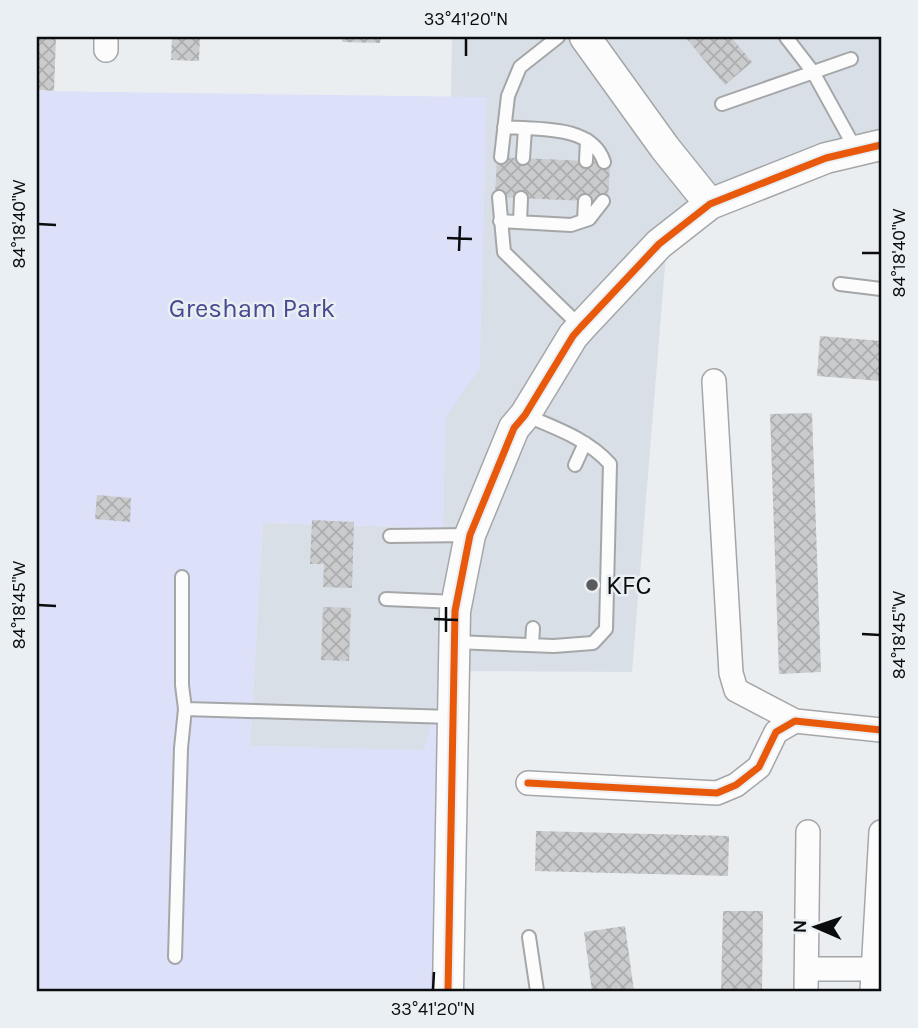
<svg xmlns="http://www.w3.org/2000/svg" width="918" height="1028" font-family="Karla,sans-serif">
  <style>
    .built { fill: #d8dfe6 }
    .green { fill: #dce0f8 }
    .building { fill: url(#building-cross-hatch) }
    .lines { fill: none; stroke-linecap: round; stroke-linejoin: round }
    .service-casing { stroke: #a5a6a8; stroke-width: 16 }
    .minor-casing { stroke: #a5a6a8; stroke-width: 26 }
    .tertiary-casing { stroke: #a5a6a8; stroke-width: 33 }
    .service { stroke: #fcfcfd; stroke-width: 12 }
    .minor { stroke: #fcfcfd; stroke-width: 23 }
    .tertiary { stroke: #fcfcfd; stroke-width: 30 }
    .cycleway-casing { stroke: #e9eff3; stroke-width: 11 }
    .cycleway { stroke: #e8590c; stroke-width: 7 }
    .ticks { fill: none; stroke: #0a0c0d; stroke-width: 2.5 }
    .poi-dot { fill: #595b5d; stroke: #e9eff3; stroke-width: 2.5 }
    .labels { text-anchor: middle; stroke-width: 5; stroke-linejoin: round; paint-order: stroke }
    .park-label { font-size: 26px; fill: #484a90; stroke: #e9eff3 }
    .poi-label { font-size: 26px; fill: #0a0c0d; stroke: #e9eff3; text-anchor: start }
    .neatline { fill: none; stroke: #0a0c0d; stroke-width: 2.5 }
    .ticks-label { font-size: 18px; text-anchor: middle; fill: #0a0c0d }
  </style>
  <defs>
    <pattern id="building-cross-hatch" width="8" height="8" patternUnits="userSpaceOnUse" patternTransform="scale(1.75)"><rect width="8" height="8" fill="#c9cbcd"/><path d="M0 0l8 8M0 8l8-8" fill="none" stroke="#abadaf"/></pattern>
  </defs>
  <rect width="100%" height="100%" fill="#ebeef1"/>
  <path class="built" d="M452,37H881V140L839,145L669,217L632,672L445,671L424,751L250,746L263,523L443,528Z"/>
  <path class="green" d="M37,91L487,97L480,368L446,417L443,528L263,523L250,746L424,750L445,671L439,991H37Z"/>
  <path class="building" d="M37,37H56L54,91L37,90Z
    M172,37H200L199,61L171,60Z
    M343,37H381L380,43L342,42Z
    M685,37H731L752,62L725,85Z
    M497,157L610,162L608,202L495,197Z
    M820,336L881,341V381L817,376Z
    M812,413L821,672L779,674L770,414Z
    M97,495L131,498L130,522L95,519Z
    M312,520L354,522L352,588L323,587L324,564H310Z
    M323,607L351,608L349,661L321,660Z
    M536,831L729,836L728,876L535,871Z
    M723,911H763L762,991H721Z
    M625,926L634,991H592L584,932Z"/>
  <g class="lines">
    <defs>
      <path id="service" d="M786,37L813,72L856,150
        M722,104L851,59
        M504,127C536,130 592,124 604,162
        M501,157L508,96L520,67L558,37
        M523,158L525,129
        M586,161L587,140
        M499,197L504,252L581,327
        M584,220L585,201
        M500,221L571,225L589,219L603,201
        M520,222L521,198
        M840,284L881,289
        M575,465L585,443
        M390,536L469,535
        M182,577V685L185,709L452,717
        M386,599L456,602
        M455,642L554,646L593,643L606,629L610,464C588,439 555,428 525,415
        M532,645L533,628
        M529,937L537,991
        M175,957L181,748L185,709"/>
      <path id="minor" d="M106,37V50
        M714,381L731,673L736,690L795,721
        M528,783L717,793L736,785L759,767L776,732L795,721L881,730
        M807,969H874
        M806,991L808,832
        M872,991L881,832"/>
      <path id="tertiary" d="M585,37L665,148L710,204
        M448,991L455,611L470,535L514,428L525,415L573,336L581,327L659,244L710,204L826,158L881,145"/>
    </defs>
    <use href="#service" class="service-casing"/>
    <use href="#minor" class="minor-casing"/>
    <use href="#tertiary" class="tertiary-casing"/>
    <use href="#service" class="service"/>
    <use href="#minor" class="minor"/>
    <use href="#tertiary" class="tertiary"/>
    <defs>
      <path id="cycleway" d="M528,783L717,793L736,785L759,767L776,732L795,721L881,730
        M448,991L455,611L470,535L514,428L525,415L573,336L581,327L659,244L710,204L826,158L881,145"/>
    </defs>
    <use href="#cycleway" class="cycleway-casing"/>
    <use href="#cycleway" class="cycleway"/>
  </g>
  <path class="ticks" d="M466,56V38M38,224L56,225M447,238L472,239M459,251L460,226M862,253H880M38,605L56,606M434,619L458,620M446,632V607M862,634L880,635M433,990L434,972"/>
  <circle class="poi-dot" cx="592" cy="585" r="7"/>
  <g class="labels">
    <g class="park-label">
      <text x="252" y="317">Gresham Park</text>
    </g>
    <g class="poi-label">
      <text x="606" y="594">KFC</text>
    </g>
  </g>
  <rect width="918" height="1028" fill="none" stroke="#e9eff3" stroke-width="77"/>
  <g transform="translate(816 927) rotate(272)" stroke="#e9eff3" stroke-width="5" paint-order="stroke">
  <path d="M0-5L12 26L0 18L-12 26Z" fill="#0a0c0d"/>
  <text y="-10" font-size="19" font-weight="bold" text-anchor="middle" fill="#0a0c0d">N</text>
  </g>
  <rect x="38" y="38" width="842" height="952" class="neatline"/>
  <g class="ticks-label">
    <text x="466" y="25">33°41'20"N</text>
    <text transform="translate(19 224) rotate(-90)" y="6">84°18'40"W</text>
    <text transform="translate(899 253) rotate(-90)" y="6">84°18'40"W</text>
    <text transform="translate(19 605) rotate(-90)" y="6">84°18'45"W</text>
    <text transform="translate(899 635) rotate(-90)" y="6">84°18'45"W</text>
    <text x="433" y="1015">33°41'20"N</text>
  </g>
</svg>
